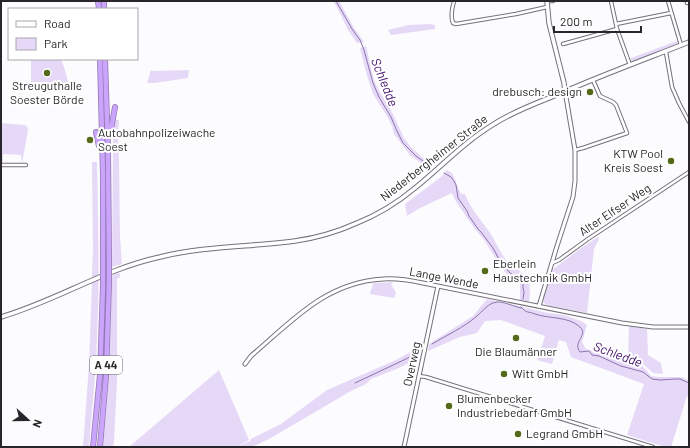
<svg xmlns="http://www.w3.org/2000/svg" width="690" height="448" font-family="Barlow,sans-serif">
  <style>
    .green { fill: #e6d9f8 }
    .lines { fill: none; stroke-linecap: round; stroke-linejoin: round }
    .stream { stroke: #8c74ac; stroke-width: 1 }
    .minor-casing { stroke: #75717b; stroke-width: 4.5 }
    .tertiary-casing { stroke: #75717b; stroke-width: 5 }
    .secondary-casing { stroke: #75717b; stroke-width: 5.5 }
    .motorway-casing { stroke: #9278b2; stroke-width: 6 }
    .minor { stroke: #fff; stroke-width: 2.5 }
    .tertiary { stroke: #fff; stroke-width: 3 }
    .secondary { stroke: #fff; stroke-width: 3.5 }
    .motorway { stroke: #cba4fc; stroke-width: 4.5 }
    .motorway-bridge-casing { stroke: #9278b2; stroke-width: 6; stroke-linecap: butt }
    .motorway-bridge { stroke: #cba4fc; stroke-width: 4.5 }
    .poi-dot { fill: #546a1a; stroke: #fff; stroke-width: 1.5 }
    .labels { text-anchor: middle; stroke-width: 4; stroke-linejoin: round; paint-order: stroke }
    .shield { fill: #fff; stroke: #68676a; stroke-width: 1 }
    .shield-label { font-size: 11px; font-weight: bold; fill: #28262a }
    .poi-label { font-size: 12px; fill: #28262a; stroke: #fff; text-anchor: start }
    .street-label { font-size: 12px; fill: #28262a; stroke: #fff }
    .water-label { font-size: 13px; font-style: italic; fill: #43106c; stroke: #fff }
  </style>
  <rect width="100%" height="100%" fill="#fcfbfd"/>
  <path class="green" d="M333,1H339L354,28L364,42L357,43L348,30L338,9Z
    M429,24L435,25V29L391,35L388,30L409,25Z
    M677,41L678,43L677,45L634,61L630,60L631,58Z
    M366,46L373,77L377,87L392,112L404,138L411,147L424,159L429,162L425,166L410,155L394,134L392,126L387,116L373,94L367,76L360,48Z
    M27,59H61L65,70L68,82L66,84L31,82V60Z
    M151,70L152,71L189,70L188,78L155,83H147Z
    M115,120H119L118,133L119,162L120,236L122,264L112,267L113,132Z
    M1,123L24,125L27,126L28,130L23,158L22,163L21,155L3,154V163H1Z
    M92,162H97C98,220 100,279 97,338C96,374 92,411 89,447H83L89,365L92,283V275L93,250Z
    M447,170L452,173L461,194H465C471,210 483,222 492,236C497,244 501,255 508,262C513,268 524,272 527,277C531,285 530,294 529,302L520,300V284L518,281L507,275L502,268L484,240L472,225L455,200L452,193L420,208L407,216L405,204L441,177Z
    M598,237L599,239L594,249L587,313L547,305L544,303L543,300L552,270L581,248Z
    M118,272L120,274V277L117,279V382L114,441L113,447H103L109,376L112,276Z
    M393,282L391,284L396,293L394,298L370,294L373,284L374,283Z
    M487,299L548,313L564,315L581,321L587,325L582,342L586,349L626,362L641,364L651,376L659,377H682L689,381V397L687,396L671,447H665L627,435L644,384L571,357L566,342L559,340L552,364L537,360L545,336L501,320L485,321L477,333L460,337L428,351L429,344L473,316Z
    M629,326L647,329L648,355L661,363L663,374L653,373L642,363L636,361H628Z
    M421,348L419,356L411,362L399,368L371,379L366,384L351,391L269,439L252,447H129L219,370L249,440L237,447L250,441L251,439L281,424L327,390L396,360L412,351Z"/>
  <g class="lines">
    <path class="stream" d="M336,1L352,29L360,40L364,50L373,83L379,97L391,117L397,131L403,143L416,156L427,164
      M444,173L451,177L454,181L456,185L458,198L467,211L469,216L478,229L481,232L493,248L500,261L510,273L521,280L523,282V288L524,292L523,299
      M521,307C527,314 528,311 535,314C549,319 568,316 580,327C589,335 572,342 580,352L589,351L592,355L599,356L621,366L643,372L652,379L660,380L675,379H680L689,383
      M432,344C447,335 463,328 477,316C483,311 488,303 497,302C502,301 516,307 521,308
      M355,383L408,358L416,353"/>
    <defs>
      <path id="minor" d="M454,1C452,8 450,16 453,23L456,24L516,14L547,7
        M547,1H553
        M611,1L617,29L630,65
        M668,1L681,45
        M687,3L689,2
        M616,24L671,13
        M563,44L617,29
        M666,52L672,87L679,103L689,122
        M575,150L583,148L627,133L616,105L613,102L600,96L593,80
        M1,165H26
        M552,263L559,260L588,239L689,172
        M419,376L426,377L653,447"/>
      <path id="tertiary" d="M539,306L557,246L573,197L575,181V150L565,91
        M245,364L251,356C292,321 326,282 383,279C396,278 409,280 423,283L622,323L653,327H689
        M404,447L438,286"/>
      <path id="secondary" d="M547,1L549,23L564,83L565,91
        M1,317C56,301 104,269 160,257C204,246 250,247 295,241C316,238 337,232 357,223C377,215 397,203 415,188C441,167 464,142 494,124C514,111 537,103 559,94C602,75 646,59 689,42"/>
      <path id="motorway" d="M98,1L99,9
        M104,1V9
        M100,59L103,175V263
        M105,59L108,149L109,260
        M96,132L99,146
        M110,135L115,107
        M93,447L100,375L103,287
        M100,447L106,376L109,283"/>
    </defs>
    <use href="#minor" class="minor-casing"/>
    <use href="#tertiary" class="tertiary-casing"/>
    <use href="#secondary" class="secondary-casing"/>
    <use href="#motorway" class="motorway-casing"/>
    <use href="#minor" class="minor"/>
    <use href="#tertiary" class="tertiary"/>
    <use href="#secondary" class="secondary"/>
    <use href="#motorway" class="motorway"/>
    <defs>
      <path id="motorway-bridge" d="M109,283V260
        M103,287V263"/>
    </defs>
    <use href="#motorway-bridge" class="motorway-bridge-casing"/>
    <use href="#motorway-bridge" class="motorway-bridge"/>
  </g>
  <g class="poi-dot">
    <circle cx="47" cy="73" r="4"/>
    <circle cx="590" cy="92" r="4"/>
    <circle cx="90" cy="140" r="4"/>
    <circle cx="671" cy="161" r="4"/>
    <circle cx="485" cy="271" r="4"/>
    <circle cx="516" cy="338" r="4"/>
    <circle cx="504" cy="374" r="4"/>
    <circle cx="449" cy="406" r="4"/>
    <circle cx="518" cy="434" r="4"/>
  </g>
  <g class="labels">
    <rect class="shield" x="90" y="356" width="32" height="18" rx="3"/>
    <g class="shield-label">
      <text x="106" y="369">A 44</text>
    </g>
    <g class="poi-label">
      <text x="47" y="90" text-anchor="middle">Streuguthalle<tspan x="47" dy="14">Soester Börde</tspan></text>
      <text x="582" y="96" text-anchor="end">drebusch: design</text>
      <text x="98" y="137">Autobahnpolizeiwache<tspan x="98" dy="14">Soest</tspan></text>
      <text x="663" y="158" text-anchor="end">KTW Pool<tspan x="663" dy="14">Kreis Soest</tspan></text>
      <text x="493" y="268">Eberlein<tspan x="493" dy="14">Haustechnik GmbH</tspan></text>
      <text x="516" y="356" text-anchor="middle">Die Blaumänner</text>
      <text x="512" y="378">Witt GmbH</text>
      <text x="457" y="403">Blumenbecker<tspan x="457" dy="14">Industriebedarf GmbH</tspan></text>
      <text x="526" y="438">Legrand GmbH</text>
    </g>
    <g class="street-label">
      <text transform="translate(434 158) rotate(-38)" y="4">Niederbergheimer Straße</text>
      <text transform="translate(615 210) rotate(-34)" y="4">Alter Elfser Weg</text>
      <text transform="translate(444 278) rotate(11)" y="4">Lange Wende</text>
      <text transform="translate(412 364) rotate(-78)" y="4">Overweg</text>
    </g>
    <g class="water-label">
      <text transform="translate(385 82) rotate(68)" y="5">Schledde</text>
      <text transform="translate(618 354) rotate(20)" y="5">Schledde</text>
    </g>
  </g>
  <rect width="690" height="448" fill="none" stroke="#28262a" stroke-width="4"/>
  <rect x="8" y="8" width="130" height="52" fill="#ffffff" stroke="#a9a8aa"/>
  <rect x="16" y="21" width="20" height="6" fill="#ffffff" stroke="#a9a8aa"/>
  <text x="44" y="28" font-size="12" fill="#28262a">Road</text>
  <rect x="16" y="38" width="20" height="12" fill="#e6d9f8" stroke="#a9a8aa"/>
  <text x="44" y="48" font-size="12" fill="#28262a">Park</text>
  <g transform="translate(28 420) rotate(111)" stroke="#ffffff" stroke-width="3" paint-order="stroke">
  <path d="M0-3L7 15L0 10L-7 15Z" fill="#28262a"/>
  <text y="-6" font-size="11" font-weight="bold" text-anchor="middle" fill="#28262a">N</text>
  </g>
  <path d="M554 26v6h87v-6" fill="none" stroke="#28262a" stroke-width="2"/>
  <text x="560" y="26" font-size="12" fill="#28262a" stroke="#ffffff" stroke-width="3" paint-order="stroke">200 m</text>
</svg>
